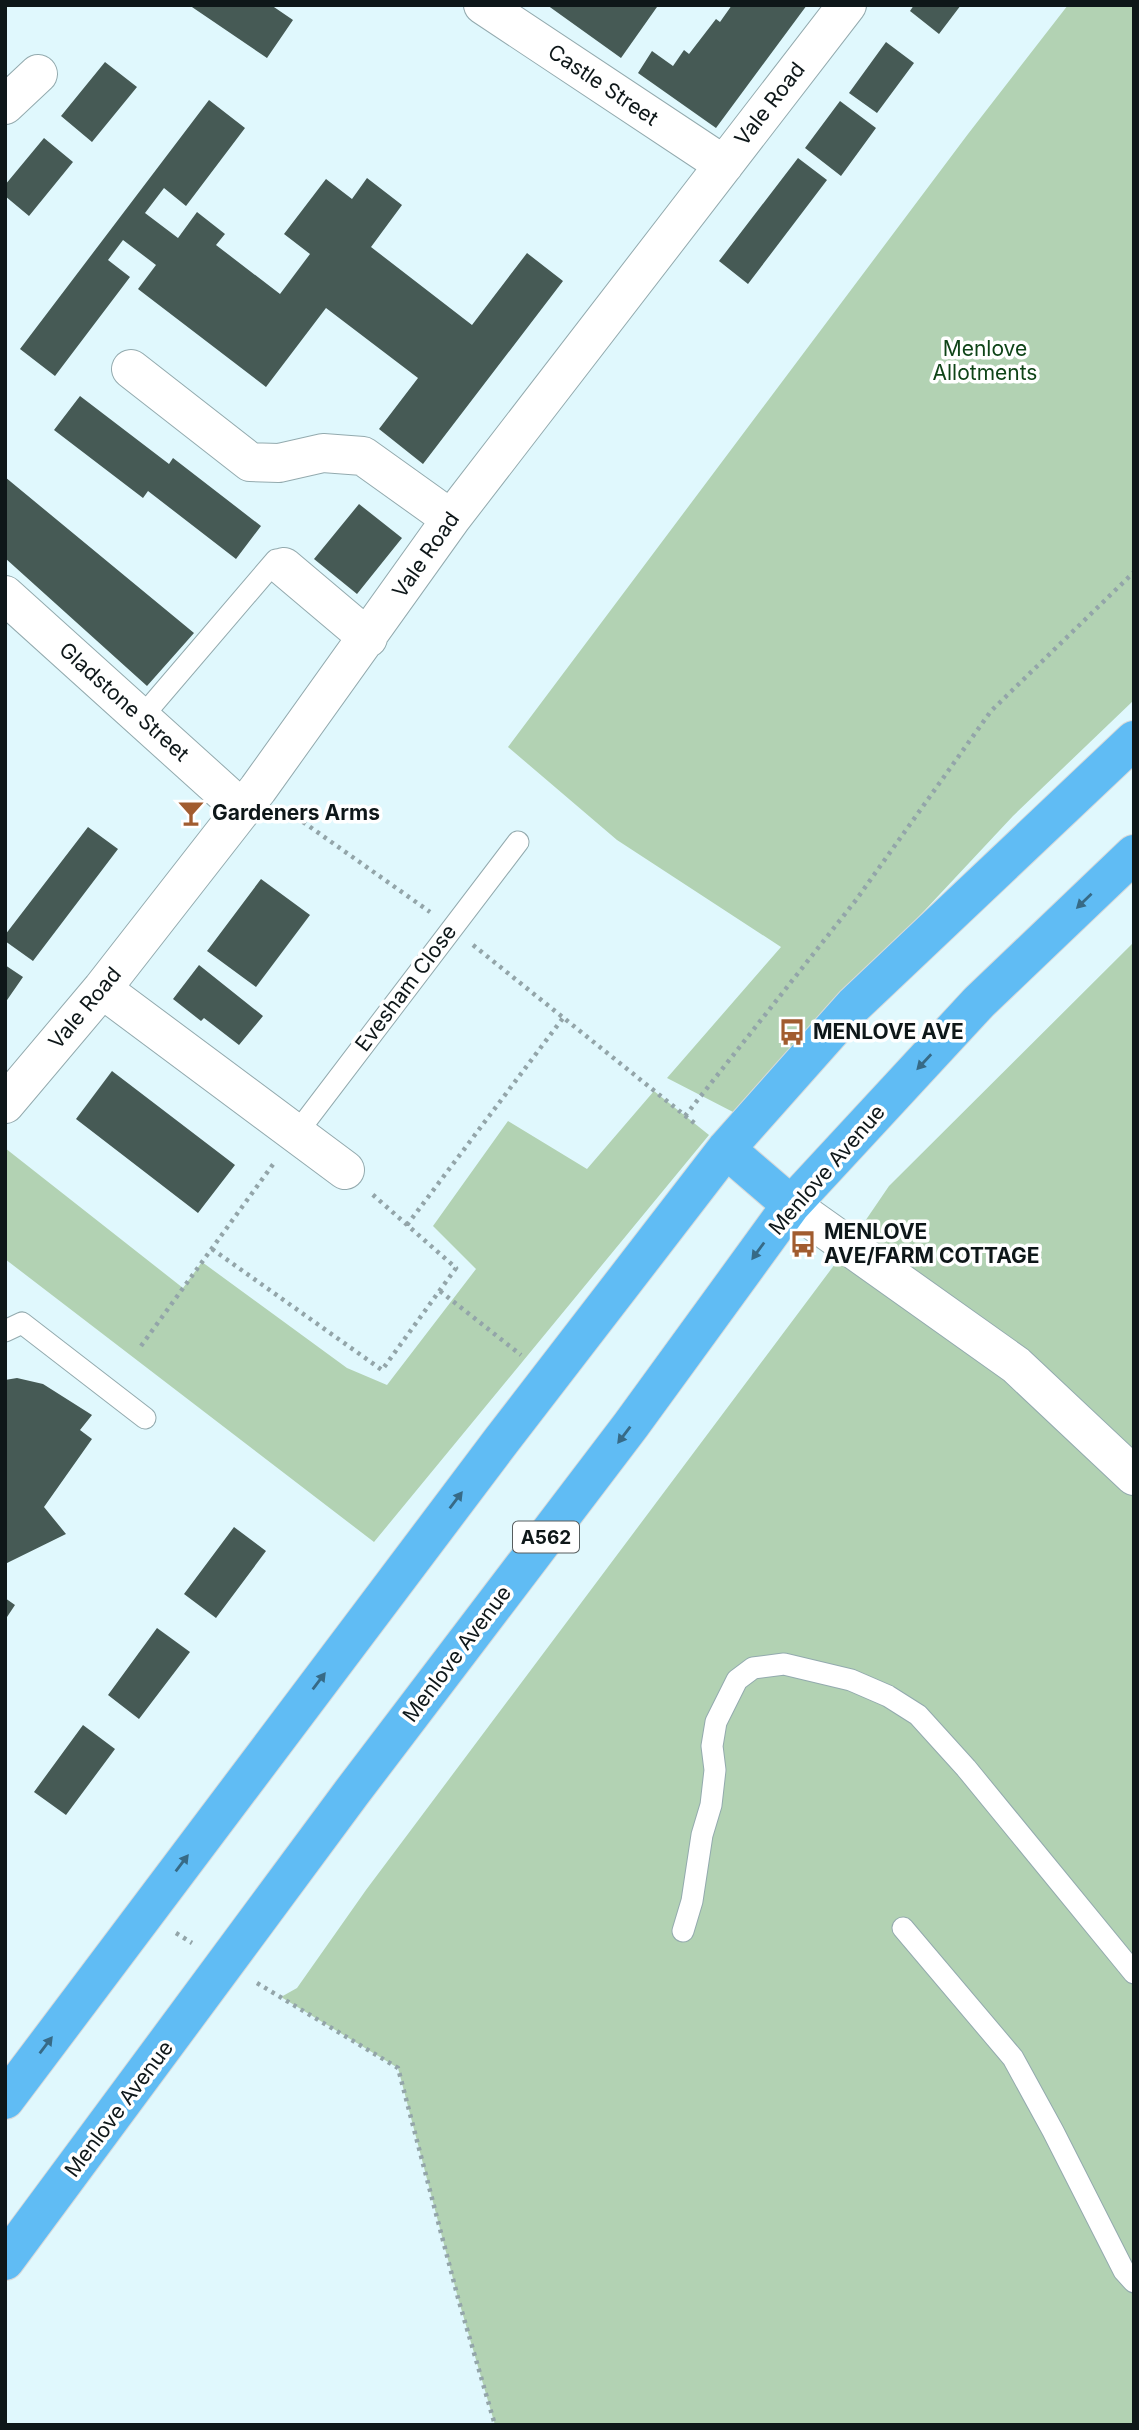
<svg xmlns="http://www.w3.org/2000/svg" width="1139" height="2430" font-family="Inter,sans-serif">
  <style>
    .green { fill: #b2d2b3 }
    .building { fill: #465a55 }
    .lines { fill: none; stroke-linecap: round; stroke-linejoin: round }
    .service-casing { stroke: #93aaae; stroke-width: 23 }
    .minor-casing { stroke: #93aaae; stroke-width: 40 }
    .trunk-casing { stroke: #d8dada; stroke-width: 40 }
    .path { stroke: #93a5a9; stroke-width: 4.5; stroke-dasharray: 3.5 5; stroke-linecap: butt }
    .service { stroke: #fff; stroke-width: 21 }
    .minor { stroke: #fff; stroke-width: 38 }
    .trunk { stroke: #60bcf4; stroke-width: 38 }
    .oneway { fill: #376a86 }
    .labels { text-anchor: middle; stroke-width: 7; stroke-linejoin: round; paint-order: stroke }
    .shield { fill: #fff; stroke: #565d5e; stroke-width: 2 }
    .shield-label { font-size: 19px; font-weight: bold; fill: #0e1719 }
    .street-label { font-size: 21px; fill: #0e1719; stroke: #fff }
    .park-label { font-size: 21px; fill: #0f4418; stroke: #fff }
    .poi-label { font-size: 21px; font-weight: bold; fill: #0e1719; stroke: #fff; text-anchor: start }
  </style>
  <rect width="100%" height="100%" fill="#e0f8fd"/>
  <path class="green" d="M1068,5H1134V700L1013,816L735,1113L667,1078L781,947L617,840L508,747L968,134Z
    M1134,942V2425H495L458,2298L398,2068L281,1997L297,1988L366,1890L844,1252L889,1186Z
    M654,1091L709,1135L374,1542L5,1259V1148L183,1288L202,1262L347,1368L387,1385L476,1269L433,1226L508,1121L587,1169Z"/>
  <path class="building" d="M189,5H271L293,20L267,58Z
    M547,5H655L657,7L621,58Z
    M732,5H807L716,128L638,73L652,51L673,66L684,50L689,54L716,19L720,22Z
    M914,5H961L939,34L910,11Z
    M886,42L914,63L877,113L849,93Z
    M105,62L137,87L92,142L61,116Z
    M209,100L245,128L186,206L164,188L145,213L178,238L197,212L225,234L216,245L280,294L310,254L284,234L326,179L352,199L367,178L402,205L371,247L472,325L527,253L563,281L423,464L379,429L418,378L326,308L266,387L138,289L156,265L123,240L108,260L130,277L55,376L20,349Z
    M840,101L876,128L841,176L805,148Z
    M44,138L73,162L29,216L5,196V185Z
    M798,158L827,180L748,284L719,261Z
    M80,396L169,464L173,458L261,526L236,559L148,491L143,498L54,430Z
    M5,477L194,633L147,686L5,558Z
    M359,504L402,538L357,594L314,559Z
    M88,827L118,849L33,961L5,941V935Z
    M261,879L310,915L256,987L207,951Z
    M5,965L23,977L5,1003Z
    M199,965L263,1016L239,1045L204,1018L201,1021L173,999Z
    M112,1071L235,1165L198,1213L76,1119Z
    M17,1378L43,1384L92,1415L80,1430L92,1439L44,1507L66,1534L5,1564V1380Z
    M234,1527L266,1551L216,1618L184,1594Z
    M5,1598L15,1605L5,1620Z
    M157,1628L190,1652L139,1719L108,1695Z
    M83,1725L115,1749L66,1815L34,1792Z"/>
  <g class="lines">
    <defs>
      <path id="service" d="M141,718L276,560L284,567
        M296,1134L518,842
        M5,1331L22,1323L145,1418
        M903,1928L1013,2058L1053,2131L1124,2271L1134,2282
        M683,1931L692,1901L702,1835L711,1805L715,1770L712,1746L716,1722L737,1680L753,1668L784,1664L851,1680L888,1696L918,1715L966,1768L1134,1973"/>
      <path id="minor" d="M483,5L724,165
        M5,105L38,74
        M131,369L250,462L279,463L323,453L363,456L451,519
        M284,567L368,638
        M5,595L242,809
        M102,989L345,1170
        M5,1104L102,989L258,789L451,519L847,5
        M791,1205L1016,1365L1134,1476"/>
      <path id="trunk" d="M726,1149L791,1205
        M5,2100L501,1441L726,1149L854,1005L1134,740
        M5,2261L352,1792L631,1425L791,1205L979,1002L1134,854"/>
    </defs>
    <use href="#service" class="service-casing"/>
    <use href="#minor" class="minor-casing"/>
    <use href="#trunk" class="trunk-casing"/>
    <path class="path" d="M289,812L430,912
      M473,945L698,1126
      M685,1116L856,900L991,711L1134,572
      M407,1225L563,1018
      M212,1249L382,1370L456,1268L372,1194
      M440,1291L521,1355
      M141,1346L274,1163
      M176,1933L192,1943
      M257,1983L398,2068L458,2298L495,2425"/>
    <use href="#service" class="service"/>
    <use href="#minor" class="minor"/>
    <use href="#trunk" class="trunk"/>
  </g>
  <defs><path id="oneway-solid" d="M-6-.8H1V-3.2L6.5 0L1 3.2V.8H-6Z" transform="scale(1.75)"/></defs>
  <g class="oneway">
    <use href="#oneway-solid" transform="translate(1084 901) rotate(136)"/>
    <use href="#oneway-solid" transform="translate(924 1062) rotate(133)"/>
    <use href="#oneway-solid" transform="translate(758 1251) rotate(126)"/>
    <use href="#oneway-solid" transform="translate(624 1435) rotate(127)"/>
    <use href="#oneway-solid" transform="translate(456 1500) rotate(-53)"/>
    <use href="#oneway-solid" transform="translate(319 1681) rotate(-53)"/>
    <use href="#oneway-solid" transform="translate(182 1863) rotate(-53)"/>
    <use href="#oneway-solid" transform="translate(46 2045) rotate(-53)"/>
  </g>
  <defs>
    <symbol id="bar-bare" viewBox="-9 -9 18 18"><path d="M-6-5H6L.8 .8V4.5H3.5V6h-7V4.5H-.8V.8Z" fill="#a15c2f" stroke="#fff" stroke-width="2.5" paint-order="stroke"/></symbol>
    <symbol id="bus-bare" viewBox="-9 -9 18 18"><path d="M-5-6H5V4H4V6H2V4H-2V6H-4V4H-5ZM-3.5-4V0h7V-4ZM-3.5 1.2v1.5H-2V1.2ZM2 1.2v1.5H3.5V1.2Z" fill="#a15c2f" stroke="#fff" stroke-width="2.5" paint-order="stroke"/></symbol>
  </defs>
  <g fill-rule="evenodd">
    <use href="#bar-bare" x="172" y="794" width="38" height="38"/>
    <use href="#bus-bare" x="773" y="1013" width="38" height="38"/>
    <use href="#bus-bare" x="784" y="1225" width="38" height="38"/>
  </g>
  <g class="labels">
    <rect class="shield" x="513" y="1521.5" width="66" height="31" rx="5"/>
    <g class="shield-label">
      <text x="546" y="1544">A562</text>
    </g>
    <g class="street-label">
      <text transform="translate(603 85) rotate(34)" y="7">Castle Street</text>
      <text transform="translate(770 104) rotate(-52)" y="7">Vale Road</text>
      <text transform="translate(426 555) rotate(-55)" y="7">Vale Road</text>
      <text transform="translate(124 702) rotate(42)" y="7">Gladstone Street</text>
      <text transform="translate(406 988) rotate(-53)" y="7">Evesham Close</text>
      <text transform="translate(85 1008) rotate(-50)" y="7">Vale Road</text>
      <text transform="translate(827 1170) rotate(-49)" y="7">Menlove Avenue</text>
      <text transform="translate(457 1654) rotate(-53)" y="7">Menlove Avenue</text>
      <text transform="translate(119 2109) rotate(-53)" y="7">Menlove Avenue</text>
    </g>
    <g class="park-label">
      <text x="985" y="356">Menlove<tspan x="985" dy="24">Allotments</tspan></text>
    </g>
    <g class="poi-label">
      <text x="212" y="820">Gardeners Arms</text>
      <text x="813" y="1039">MENLOVE AVE</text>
      <text x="824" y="1239">MENLOVE<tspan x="824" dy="24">AVE/FARM COTTAGE</tspan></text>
    </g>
  </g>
  <rect width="1139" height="2430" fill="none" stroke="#0e1719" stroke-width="14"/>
</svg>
